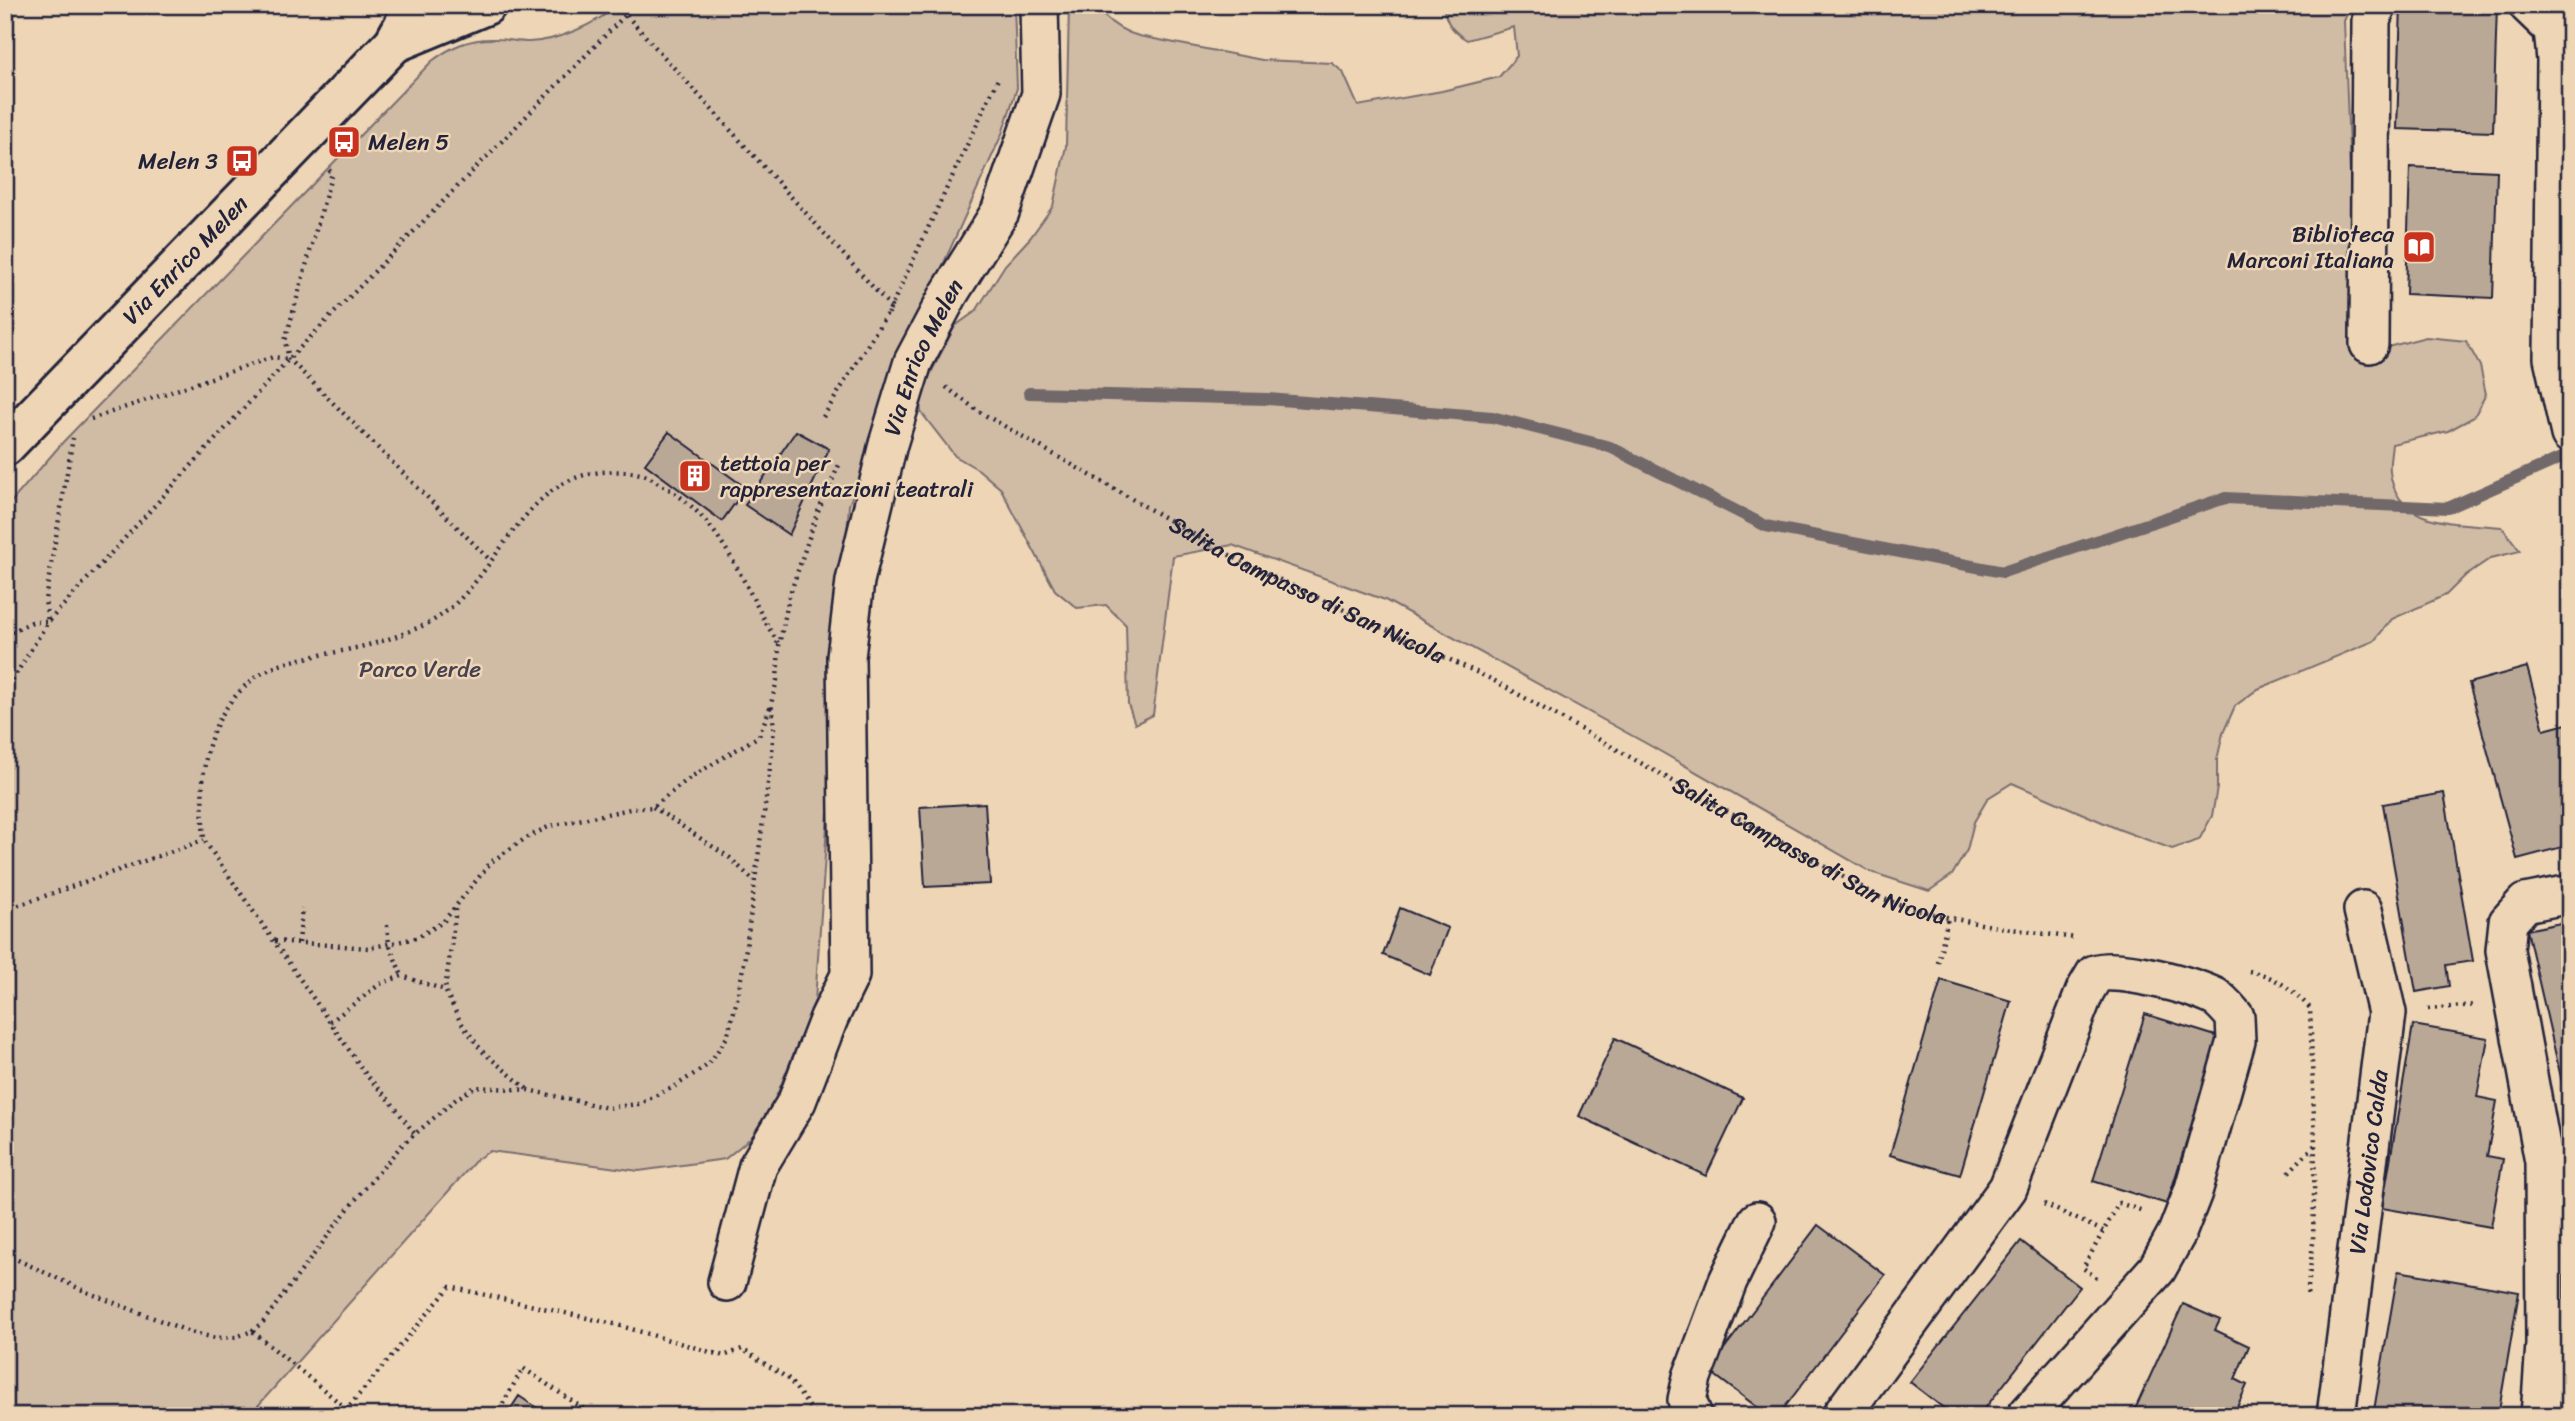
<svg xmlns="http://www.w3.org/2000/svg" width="2575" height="1421" font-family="Sriracha,sans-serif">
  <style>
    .green { fill: #d0bba4; stroke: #796e70; stroke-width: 2 }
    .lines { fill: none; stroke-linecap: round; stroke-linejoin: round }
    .stream { stroke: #71676a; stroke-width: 12 }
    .building { fill: #baa897; stroke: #22223b; stroke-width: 2 }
    .minor-casing { stroke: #22223b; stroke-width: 42 }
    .tertiary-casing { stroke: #22223b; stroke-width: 44 }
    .path { stroke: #22223b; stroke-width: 4.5; stroke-dasharray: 2 5; stroke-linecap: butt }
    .minor { stroke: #edd5b5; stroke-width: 37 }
    .tertiary { stroke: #edd5b5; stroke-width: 38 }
    .labels { text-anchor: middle; stroke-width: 5; stroke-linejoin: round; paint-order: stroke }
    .poi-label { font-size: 23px; fill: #22223b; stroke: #edd5b5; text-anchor: start }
    .street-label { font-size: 23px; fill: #22223b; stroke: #edd5b5 }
    .park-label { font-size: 23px; fill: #454150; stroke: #edd5b5 }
  </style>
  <rect width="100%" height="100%" fill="#edd5b5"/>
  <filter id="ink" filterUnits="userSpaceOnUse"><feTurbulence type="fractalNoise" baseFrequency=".0143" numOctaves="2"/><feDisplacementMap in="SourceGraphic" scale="14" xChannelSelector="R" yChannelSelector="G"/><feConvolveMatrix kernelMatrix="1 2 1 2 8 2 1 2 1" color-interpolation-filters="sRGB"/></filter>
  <g filter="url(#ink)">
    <path class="green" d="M618,5H1014L1017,88L1002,134L938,276L849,505L815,1001L764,1127L725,1159L639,1171L490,1151L477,1159L249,1416H5V509L63,442L432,61C452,46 470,38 496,39C507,39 518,42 529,42C558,41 596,24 618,5Z
      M1069,5H1103V15C1114,26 1124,32 1139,36L1262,60L1332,63L1343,72L1358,106L1442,91L1499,77L1517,56L1514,27L1467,40C1452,31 1446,23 1443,5H2351L2344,21L2357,355L2426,337L2466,341L2480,366L2486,394L2474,417L2448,431L2392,444C2391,453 2389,463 2390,472C2397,529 2459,522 2502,527L2520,551L2491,558L2466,575L2446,595L2392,619L2374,641L2258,689L2235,706L2223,733L2217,760V788L2212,816L2199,840L2172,849L2118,829L2012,783L1988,798L1974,822L1967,850L1952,875L1929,891L1871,872L1649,745L1385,600L1232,545L1173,556L1153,715L1135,724L1128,704L1126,625L1106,605L1077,608L1055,590L1001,489L979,470L955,456L921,412L919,396L955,326L976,311L1005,265L1030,238L1053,206L1066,146Z"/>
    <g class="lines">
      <path class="stream" d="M1029,393L1268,399L1492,417L1610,447L1766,526L2003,572L2225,498L2448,508L2570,454"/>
    </g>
    <path class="building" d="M2401,5H2497L2493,132L2397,129Z
      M2410,167L2497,171L2493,298L2406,294Z
      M796,431L829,449L789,535L745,505Z
      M669,432L746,488L722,521L645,464Z
      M2527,667L2544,730L2570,723V845L2517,859L2469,683Z
      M2444,793L2473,961L2446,965L2449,986L2416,992L2383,804Z
      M985,803L990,884L925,887L920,807Z
      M1400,908L1448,928L1430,975L1383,955Z
      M2570,921V1094L2565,1095L2527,930Z
      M1941,980L2011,1001L1960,1175L1890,1155Z
      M2145,1014L2219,1037L2167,1204L2093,1181Z
      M2413,1025L2488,1038L2477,1097L2497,1101L2487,1156L2503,1159L2491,1227L2382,1208Z
      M1615,1038L1743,1098L1706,1176L1579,1116Z
      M1818,1225L1885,1275L1778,1416H1769L1708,1370Z
      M2021,1241L2080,1287L1979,1416H1954L1910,1382Z
      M2398,1271L2519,1292L2498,1416H2373Z
      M2183,1304L2220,1320L2215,1330L2249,1346L2235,1379L2247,1385L2233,1416H2132Z
      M519,1396L549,1416H506Z"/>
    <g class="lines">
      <defs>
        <g id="minor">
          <path d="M2528,5L2553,29L2556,60L2553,358L2570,434"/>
          <path d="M2369,344L2371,21L2377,5"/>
          <path id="s2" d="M727,1282L758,1166L797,1101L829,1018L850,975L846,657L855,581L888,444L913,362L949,294L1000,212L1041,94L1039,5"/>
          <path d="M1693,1416L1687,1400L1692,1377L1728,1281L1757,1221"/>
          <path d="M1841,1416L2008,1188L2085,991L2095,974C2118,965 2192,986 2215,997C2223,1002 2229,1010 2235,1017L2236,1041L2193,1192L2177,1233L2157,1269L2026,1416"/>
          <path id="s3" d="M2336,1416L2387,1013L2363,910"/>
          <path d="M2540,1416L2545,1344L2544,1162L2505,950L2508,922L2525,903L2570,894"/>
        </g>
        <g id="tertiary">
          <path d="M394,43L486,5"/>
          <path id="s4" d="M5,446L394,43L415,5"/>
        </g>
      </defs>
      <use href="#minor" class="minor-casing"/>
      <use href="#tertiary" class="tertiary-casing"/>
      <g class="path">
        <path d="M617,5L891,307L887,318"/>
        <path d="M329,170L332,173L285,341L289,359L491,561"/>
        <path id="s1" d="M946,387L978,411L1242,562L1493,680L1881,898C1944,921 2009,929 2075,938"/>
        <path d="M823,417L891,307L998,79"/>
        <path d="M91,419L273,357L288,359"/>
        <path d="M5,635L32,622H48L45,600L73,438"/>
        <path d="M5,692L48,622L289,359L635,5"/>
        <path d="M653,807L730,858L753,880"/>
        <path d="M456,909L445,990L460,1021L482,1051L527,1089"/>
        <path d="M5,910L204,840"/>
        <path d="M387,925L389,944L402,976"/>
        <path d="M275,941L369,948L416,938L443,922L491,862L526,838L550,826L630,809L653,807L691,777L759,736L771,705"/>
        <path d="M299,943L302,908"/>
        <path d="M1938,963L1948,918"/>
        <path d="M2249,971C2275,976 2292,989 2310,1008L2315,1144L2313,1243L2307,1296"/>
        <path d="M2428,1009L2475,1005"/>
        <path d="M330,1022L380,984L402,976L445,990"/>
        <path d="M414,1133L391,1102L367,1076L204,840C200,782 200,730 244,687C274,658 313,658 351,649C376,644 399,636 422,626C495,595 514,479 602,472C616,471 630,471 644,475C650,477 656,482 662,485C725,520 743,588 779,645"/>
        <path d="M2289,1172L2315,1145"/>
        <path d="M2044,1204L2103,1231"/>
        <path d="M5,1254L89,1293L190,1332L215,1338L236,1337L252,1331L347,1409L450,1287L614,1324L724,1356L742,1349L789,1379L816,1416"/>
        <path d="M2097,1278L2083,1268L2119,1203L2143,1211"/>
        <path d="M252,1331L263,1322L351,1205L401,1146L456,1099L475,1087L528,1090L608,1108L638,1104L674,1087L709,1064L727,1037L736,1004L744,963L772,753L774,726L771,704L777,680L779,646L789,597L817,514L839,465"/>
        <path d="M341,1416L347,1409L355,1416"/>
        <path d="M496,1416L523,1368L594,1416"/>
      </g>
      <use href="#minor" class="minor"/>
      <use href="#tertiary" class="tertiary"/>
    </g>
  </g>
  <defs>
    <symbol id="bus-square" viewBox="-11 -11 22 22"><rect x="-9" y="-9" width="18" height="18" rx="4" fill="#c8321e" stroke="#edd5b5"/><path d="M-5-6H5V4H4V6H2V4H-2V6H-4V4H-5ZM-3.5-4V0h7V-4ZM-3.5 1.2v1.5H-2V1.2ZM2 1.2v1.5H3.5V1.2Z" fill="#fff"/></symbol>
    <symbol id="library-square" viewBox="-11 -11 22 22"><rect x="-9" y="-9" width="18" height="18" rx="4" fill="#c8321e" stroke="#edd5b5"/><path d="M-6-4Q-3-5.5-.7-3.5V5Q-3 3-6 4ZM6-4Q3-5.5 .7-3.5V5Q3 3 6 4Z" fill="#fff"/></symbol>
    <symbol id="building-square" viewBox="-11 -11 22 22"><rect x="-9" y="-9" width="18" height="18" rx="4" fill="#c8321e" stroke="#edd5b5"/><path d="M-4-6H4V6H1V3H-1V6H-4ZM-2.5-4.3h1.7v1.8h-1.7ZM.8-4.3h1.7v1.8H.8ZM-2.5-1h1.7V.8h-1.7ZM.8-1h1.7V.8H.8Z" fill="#fff"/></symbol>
  </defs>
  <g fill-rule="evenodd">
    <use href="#bus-square" x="325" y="123" width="38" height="38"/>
    <use href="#bus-square" x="223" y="142" width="38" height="38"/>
    <use href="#library-square" x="2400" y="228" width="38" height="38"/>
    <use href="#building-square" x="676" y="457" width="38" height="38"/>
  </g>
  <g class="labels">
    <g class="poi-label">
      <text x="368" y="150">Melen 5</text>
      <text x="218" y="169" text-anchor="end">Melen 3</text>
      <text x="2394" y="242" text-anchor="end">Biblioteca<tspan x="2394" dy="26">Marconi Italiana</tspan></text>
      <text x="720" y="471">tettoia per<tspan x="720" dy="26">rappresentazioni teatrali</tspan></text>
    </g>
    <g class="street-label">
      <text dy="8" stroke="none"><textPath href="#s4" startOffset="259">Via Enrico Melen</textPath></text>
      <text dy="8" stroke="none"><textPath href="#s2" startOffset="962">Via Enrico Melen</textPath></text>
      <text dy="8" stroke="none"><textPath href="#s1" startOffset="415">Salita Campasso di San Nicola</textPath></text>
      <text dy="8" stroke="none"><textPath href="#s1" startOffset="982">Salita Campasso di San Nicola</textPath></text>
      <text dy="8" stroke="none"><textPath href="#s3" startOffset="256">Via Lodovico Calda</textPath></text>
    </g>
    <g class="park-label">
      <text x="420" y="677">Parco Verde</text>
    </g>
  </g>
  <rect width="2575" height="1421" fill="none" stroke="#edd5b5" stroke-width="28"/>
  <rect x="14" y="14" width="2547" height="1393" fill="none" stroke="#22223b" stroke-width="2.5" filter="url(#ink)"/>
</svg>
